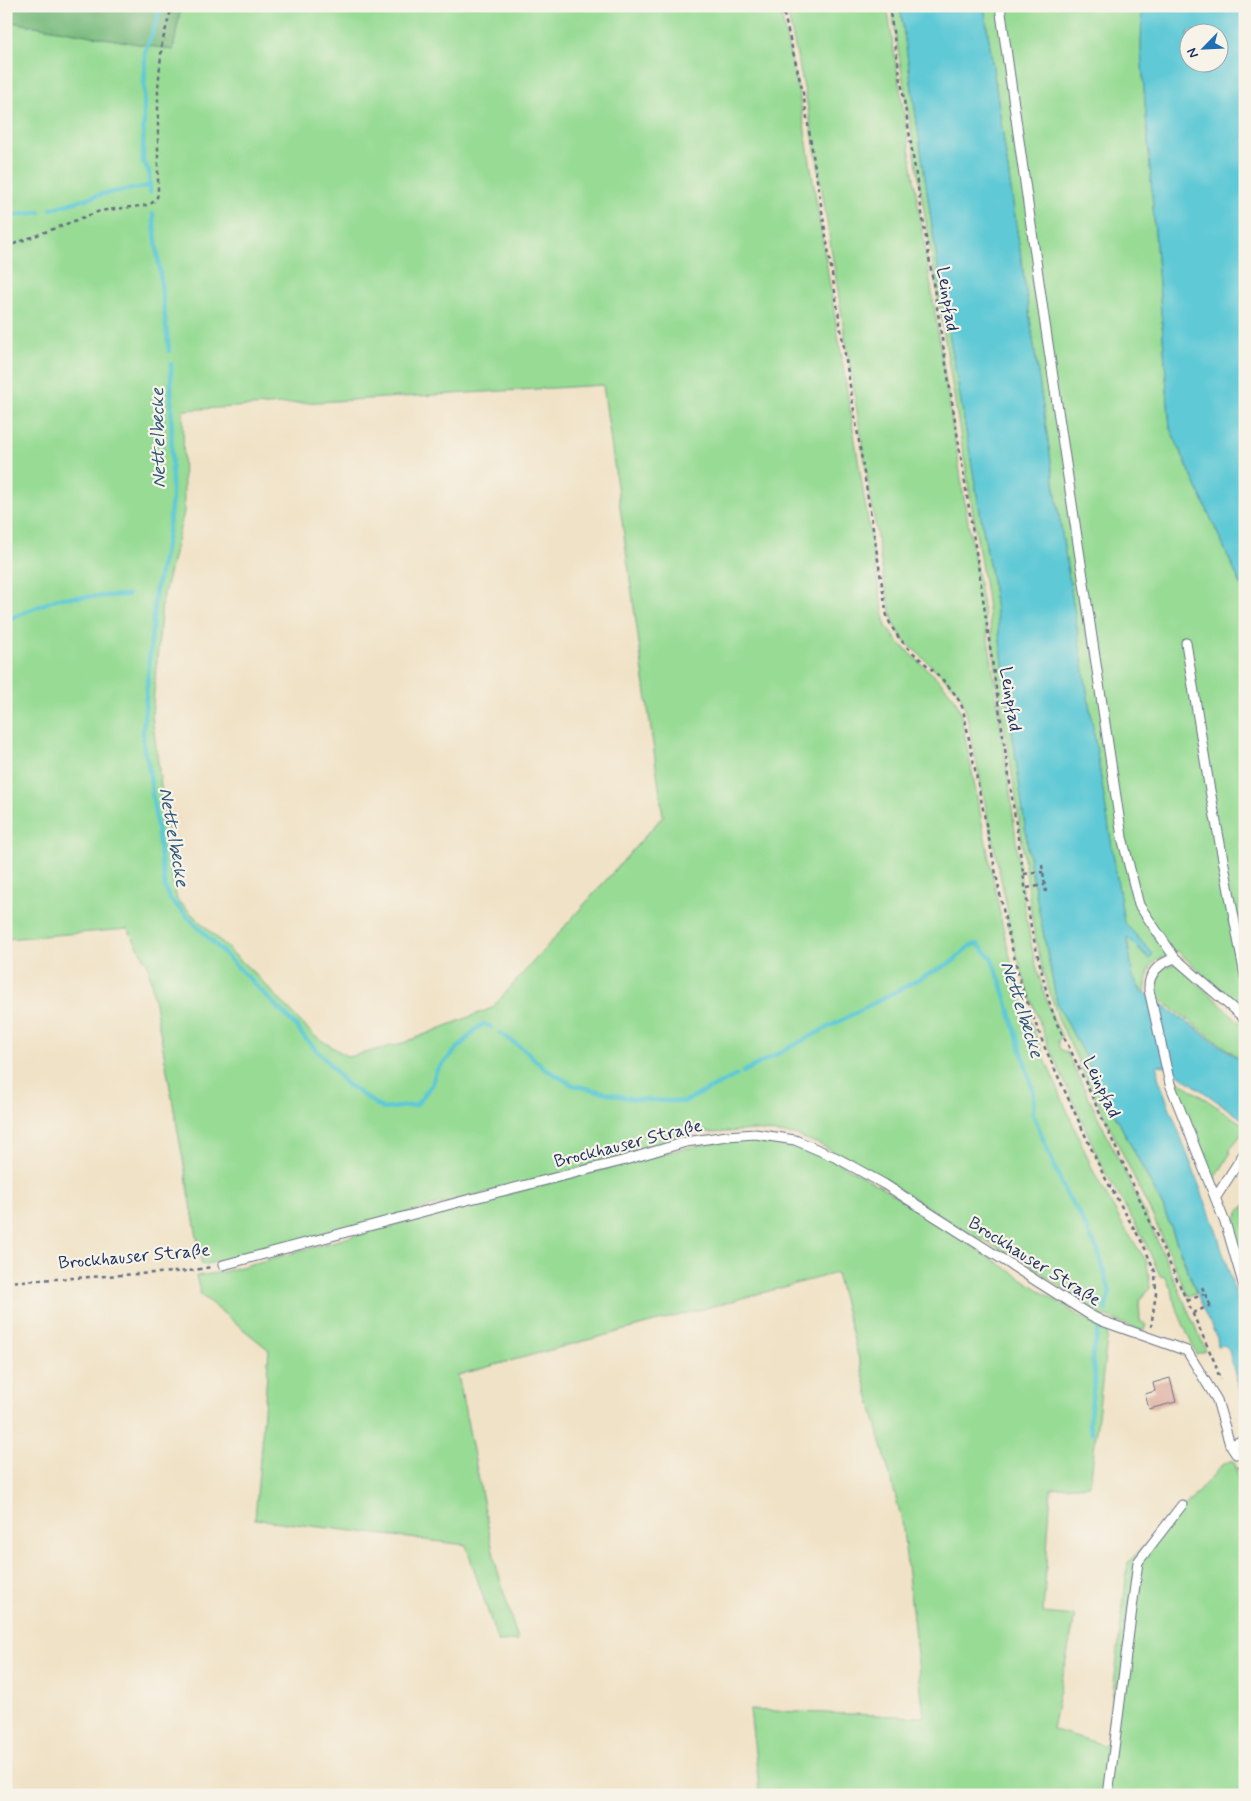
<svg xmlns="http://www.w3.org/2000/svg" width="1251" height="1801" font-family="Mynerve,sans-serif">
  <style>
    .green { fill: #97db94; stroke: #598579; fill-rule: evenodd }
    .forest { fill: #79bb7e; stroke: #4a756e }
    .water { fill: #5ec9d6; stroke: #3c7c9a; fill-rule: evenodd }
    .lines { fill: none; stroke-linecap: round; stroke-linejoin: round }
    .stream { stroke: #5ec9d6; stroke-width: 4.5 }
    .building { fill: #ddad9f }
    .lane-casing { stroke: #666e82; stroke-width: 11 }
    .path { stroke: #666e82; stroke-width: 2.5; stroke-dasharray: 4 4; stroke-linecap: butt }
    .lane { stroke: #fff; stroke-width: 9 }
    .labels { text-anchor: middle; stroke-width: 4.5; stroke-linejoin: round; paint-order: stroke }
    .street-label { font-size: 18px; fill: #1b2f5e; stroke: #f7f3e8 }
    .water-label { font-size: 19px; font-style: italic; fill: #2c567c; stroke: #f7f3e8 }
  </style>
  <rect width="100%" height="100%" fill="#f7f3e8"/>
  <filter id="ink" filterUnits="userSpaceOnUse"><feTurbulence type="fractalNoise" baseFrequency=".02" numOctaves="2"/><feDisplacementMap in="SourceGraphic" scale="10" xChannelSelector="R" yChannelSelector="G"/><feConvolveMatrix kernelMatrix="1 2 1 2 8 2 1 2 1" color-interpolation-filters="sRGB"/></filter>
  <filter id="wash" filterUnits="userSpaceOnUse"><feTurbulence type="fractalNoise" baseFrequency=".0096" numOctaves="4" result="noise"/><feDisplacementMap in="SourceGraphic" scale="20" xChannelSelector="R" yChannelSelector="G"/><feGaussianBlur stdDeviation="1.12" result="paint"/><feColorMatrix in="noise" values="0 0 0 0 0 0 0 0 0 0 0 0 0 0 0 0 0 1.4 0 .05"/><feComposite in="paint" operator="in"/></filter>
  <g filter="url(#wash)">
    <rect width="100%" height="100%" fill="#f0e2c6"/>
    <path class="green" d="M181,6H779L799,94L878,583L886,626L899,643L941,682L954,697L960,711L1002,924L1018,989L1041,1050L1095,1175L1124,1227L1147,1262L1150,1288L1139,1300L1140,1321L1146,1325L1143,1331L1099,1314L1022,1259L971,1235L886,1181L819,1144L794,1135L754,1130L713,1133L700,1131L672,1143L649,1150L230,1259L202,1265L148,965L128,929L6,939V21L173,50ZM603,385L663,816L492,1008L403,1043L348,1057L313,1035L260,979L177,900L173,880L152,716L162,603L184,512L183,410Z
      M786,6H887L966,511C984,606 998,702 1011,798C1021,876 1026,966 1062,1037L1058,1040L1059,1048L1064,1052L1066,1051L1148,1220L1206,1351L1196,1354L1175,1305L1172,1290L1165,1277L1160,1276L1144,1239L1105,1172L1049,1047L1026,986L1008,924V913L965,707L959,692L904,640L894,625L884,581L817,159L805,92Z
      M891,6H900L940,281L992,581L1030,864L1057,1003L1163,1207L1196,1293L1188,1296L1153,1217L1059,1021L1043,972L1033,926L1016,797L1002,715L986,594Z
      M984,6H1142L1141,50L1170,428L1245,594V1010L1239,1009L1178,951C1149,963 1149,962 1145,993C1128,981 1129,955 1126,936L1149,959L1124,923L1058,509Z
      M1177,964L1245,1027V1062L1154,995C1150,975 1159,968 1177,964Z
      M1173,1077L1245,1126V1130L1229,1150L1231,1152L1212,1184L1172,1082Z
      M755,1138L794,1143L835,1161L882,1187L1079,1316L1108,1330L1090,1485L1051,1488L1043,1613L1075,1616L1052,1729L1107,1746L1128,1562L1184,1508L1223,1464L1230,1461H1234L1245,1502V1795H760L750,1710L924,1717L902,1521L836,1273L458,1375L495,1561L518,1641L498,1642L466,1545L255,1519L269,1350L201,1295L196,1276L223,1272C339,1240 454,1208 570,1178C631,1163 692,1142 755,1138Z
      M1245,1205V1270L1243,1271C1237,1248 1226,1225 1245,1205Z"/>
    <path class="forest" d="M6,6H181L173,50L6,21Z"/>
    <path class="water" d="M900,6H984L1058,509L1124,922L1153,954L1150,959L1127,937L1133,977L1140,989L1245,1063V1121L1171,1069L1161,1065L1157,1066L1158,1077L1216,1230L1245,1324V1339L1240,1344L1245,1361V1413L1229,1351L1225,1345L1218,1346L1217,1338L1204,1311L1163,1207L1057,1003L1030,864L992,581L940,281Z
      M1142,6H1245V594L1170,428L1141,50ZM1188,32H1218V62H1188Z"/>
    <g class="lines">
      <path class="stream" d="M150,192L149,171L143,161L145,52L158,18L160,6
        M51,209L102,194L149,186
        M153,214L169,351
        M6,219L11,216L40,212
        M171,364L172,500L167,541L155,594L143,733L144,750L148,762L165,887L170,899L297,1027L303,1036L329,1063L345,1083L383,1109L416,1105L432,1085L436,1071L477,1028L484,1024L491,1027
        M6,620L59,598L128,595
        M500,1033L526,1051L545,1069L573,1085L633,1099L684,1102L737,1075
        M743,1072L952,962L970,946L978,944L991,958L1002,985L1034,1094L1033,1114L1066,1194L1076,1208L1098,1251L1110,1292L1105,1310
        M1092,1433L1089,1423L1095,1376L1092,1359L1099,1327"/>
    </g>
    <g id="blocks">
      <path class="building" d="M1170,1378L1176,1402L1149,1409L1145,1394L1155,1391L1153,1383Z"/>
    </g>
  </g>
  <g filter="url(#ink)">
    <use href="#blocks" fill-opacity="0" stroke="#666e82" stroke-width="1"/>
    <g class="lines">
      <defs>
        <path id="lane" d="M1000,6L1044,317L1122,837L1139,905L1175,958
          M1186,643L1209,785L1245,976
          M1245,1019L1175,958C1160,963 1148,972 1149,990L1170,1084L1226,1225L1245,1290
          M1216,1197L1245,1152
          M223,1265L459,1202L622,1161L686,1142L727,1136L755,1134L795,1140L837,1158L884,1184L1090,1315L1102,1321L1187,1351L1217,1400L1230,1445L1236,1454
          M1230,1445L1245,1440
          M1108,1795L1138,1562L1182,1505"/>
      </defs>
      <use href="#lane" class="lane-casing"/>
      <path class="path" d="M782,6L803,93L887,616C901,656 947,670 963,709L1006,924L1022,988L1045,1048L1103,1174L1144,1246L1155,1272L1156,1293L1151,1327
        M889,6L979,571L1031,927L1048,998L1056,1022L1070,1049L1187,1301L1215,1363L1220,1380
        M6,247L100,211L148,205C158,200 158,197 158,187V88L162,43L172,6
        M1042,865L1046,892
        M1024,874L1043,872
        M1027,888L1045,885
        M6,1282L189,1271L211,1267
        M1202,1287L1212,1309
        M1187,1301L1204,1294
        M1193,1313L1211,1305
        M1239,1465L1245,1488"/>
      <use href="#lane" class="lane"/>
    </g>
  </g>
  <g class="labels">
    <g class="street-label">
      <text transform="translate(948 299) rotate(81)" y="6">Leinpfad</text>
      <text transform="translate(1011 699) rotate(81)" y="6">Leinpfad</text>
      <text transform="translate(1102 1087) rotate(65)" y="6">Leinpfad</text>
      <text transform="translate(628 1143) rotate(-14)" y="6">Brockhauser Straße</text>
      <text transform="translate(134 1256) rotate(-5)" y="6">Brockhauser Straße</text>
      <text transform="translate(1035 1261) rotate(32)" y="6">Brockhauser Straße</text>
    </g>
    <g class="water-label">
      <text transform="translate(157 438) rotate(-91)" y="7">Nettelbecke</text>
      <text transform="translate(175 837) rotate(80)" y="7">Nettelbecke</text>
      <text transform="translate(1023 1009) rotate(72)" y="7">Nettelbecke</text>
    </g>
  </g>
  <rect width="1251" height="1801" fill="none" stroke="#f7f3e8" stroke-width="25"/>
  <g transform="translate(1204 48) rotate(246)"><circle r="24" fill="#f7f3e8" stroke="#9fa5b1"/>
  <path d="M0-4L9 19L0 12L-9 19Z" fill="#1f6fb2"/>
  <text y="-8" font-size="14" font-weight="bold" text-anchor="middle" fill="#1b2f5e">N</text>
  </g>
</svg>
